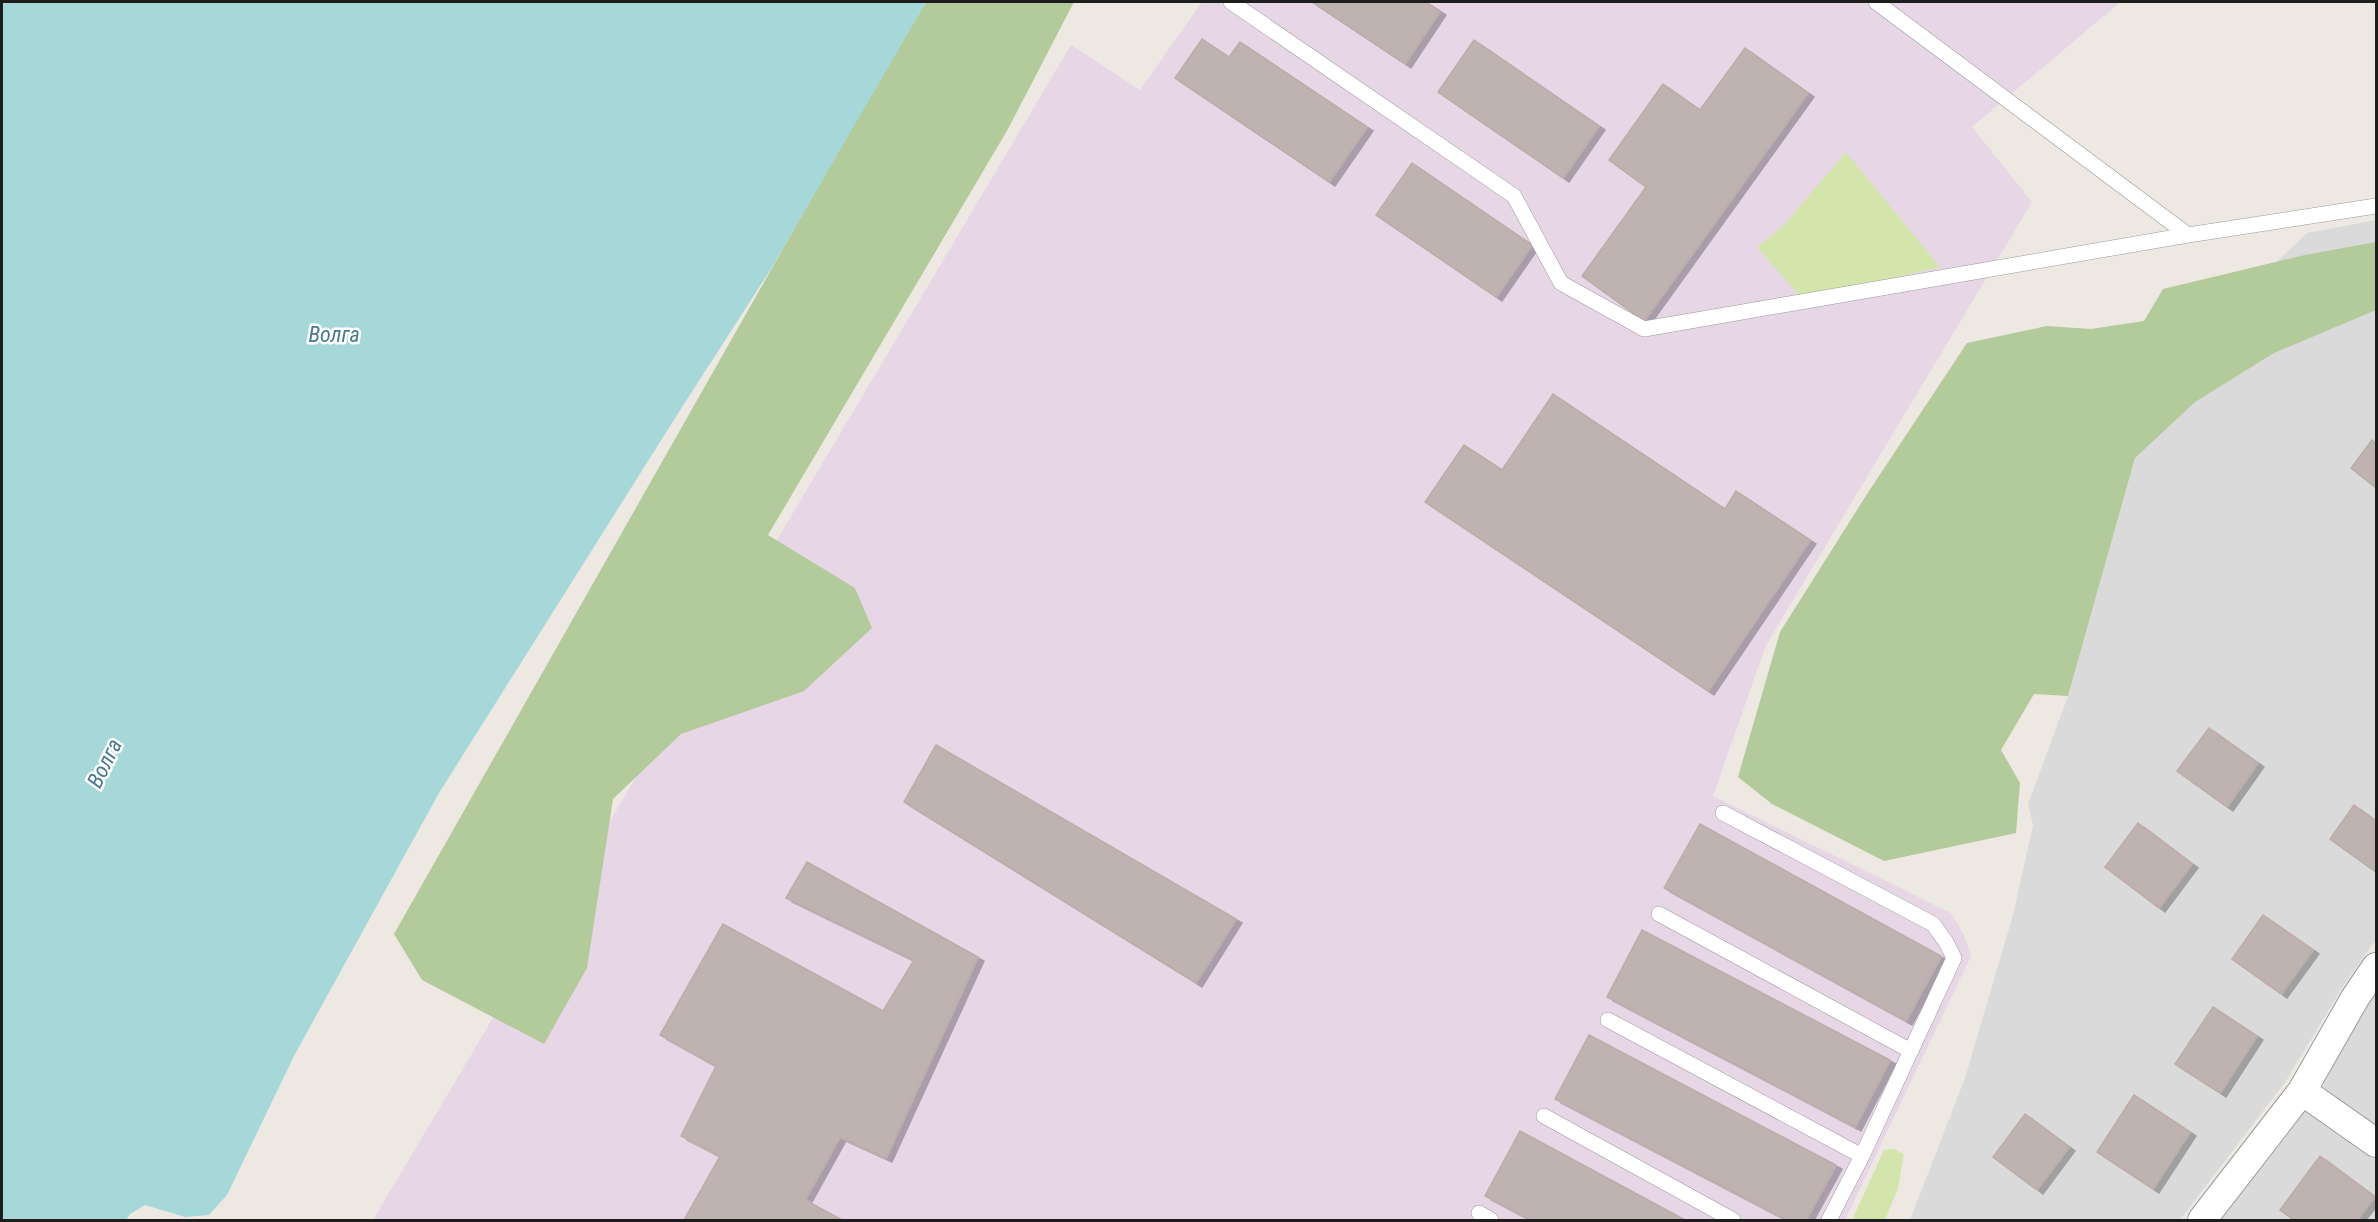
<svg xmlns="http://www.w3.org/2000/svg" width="2378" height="1222" font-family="'Roboto Condensed',sans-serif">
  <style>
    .residential { fill: #dbdada }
    .industrial { fill: #e6d6e6 }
    .grass { fill: #d4e5ac }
    .forest { fill: #b3ca9b }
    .water { fill: #a6d8d9 }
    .building { fill: #beb3b0; stroke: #beaca7; stroke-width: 1.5; filter: url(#shadow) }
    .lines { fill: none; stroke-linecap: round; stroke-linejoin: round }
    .service-casing { stroke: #9a9a9a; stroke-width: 16 }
    .minor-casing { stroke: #9a9a9a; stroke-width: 30 }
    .service { stroke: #fff; stroke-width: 15 }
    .minor { stroke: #fff; stroke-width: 28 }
    .labels { text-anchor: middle; stroke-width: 5; stroke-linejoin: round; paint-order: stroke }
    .water-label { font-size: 22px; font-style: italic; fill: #477a90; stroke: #fff }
  </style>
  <defs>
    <filter id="shadow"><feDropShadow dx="6" dy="4" stdDeviation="0" flood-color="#0004"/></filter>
  </defs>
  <rect width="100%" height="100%" fill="#eee8e3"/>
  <path class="residential" d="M2376,220V939L2342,988L2286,1081L2180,1220H1910L1965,1078L2013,915L2033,825L2028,804L2068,696L2135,458L2175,359L2307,233Z
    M2376,986V1128L2321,1091L2362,1005Z
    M2307,1105L2376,1153V1220H2219Z"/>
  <path class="industrial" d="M1202,2H2117L2118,4L1972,127L2032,202L1766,645L1713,796L1951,913L1964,935L1971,956L1845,1220H373L1071,45L1140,90Z"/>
  <path class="grass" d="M1846,152L1940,267L1802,299L1757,247L1783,226Z
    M1894,1149L1904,1154L1898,1188L1885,1220H1852L1884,1150Z"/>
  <path class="forest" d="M926,2H1074L1008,129L768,535L855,588L872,628L804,691L681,734L613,799L587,968L544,1044L422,980L394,934L851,129Z
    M2376,242V310L2274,353L2195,402L2135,458L2068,696L2034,694L2001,750L2020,783L2016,833L1884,861L1772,804L1738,777L1780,632L1867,494L1967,343L2047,326L2091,329L2144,321L2163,289L2305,255Z"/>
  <path class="water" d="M2,2H926L771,269L677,415L439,793L295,1054L227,1195L209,1215L185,1217L145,1205L130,1214L126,1220H2Z"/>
  <path class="building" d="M1312,2H1426L1440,11L1405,64Z
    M1202,39L1229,57L1240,42L1367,127L1329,182L1175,78Z
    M1474,40L1599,126L1563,178L1438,92Z
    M1745,48L1808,93L1644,321L1582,276L1646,187L1609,160L1663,84L1700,110Z
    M1412,163L1532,245L1496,297L1376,215Z
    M1553,394L1725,509L1736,491L1810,540L1708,691L1425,502L1464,445L1502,470Z
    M2372,440L2376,443V488L2351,468Z
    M2209,728L2258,763L2227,807L2177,771Z
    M936,745L1236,919L1196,983L904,802Z
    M2354,805L2376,821V866L2373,870L2330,839Z
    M2138,823L2192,864L2159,908L2105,867Z
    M1700,824L1941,956L1906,1021L1664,888Z
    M807,862L978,957L886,1158L840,1137L805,1200L842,1220H684L720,1156L681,1136L716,1066L660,1035L723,924L883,1011L914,960L786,898Z
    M2263,915L2313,950L2281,994L2232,959Z
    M1642,930L1890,1060L1855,1127L1607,997Z
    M2213,1007L2257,1036L2220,1093L2175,1064Z
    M1589,1035L1836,1165L1806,1220H1787L1555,1099Z
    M2134,1095L2190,1132L2153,1189L2097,1152Z
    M2025,1114L2069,1147L2037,1190L1993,1157Z
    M1520,1131L1685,1220H1531L1485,1196Z
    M2320,1156L2375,1197L2357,1220H2294L2280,1210Z"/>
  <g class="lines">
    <defs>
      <path id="service" d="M1231,2L1514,196L1561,283L1644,329L2188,235L2376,206
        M1876,2L2188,235
        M1723,813L1933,924L1946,942L1954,958L1862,1156L1829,1220
        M1659,914L1911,1051
        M1608,1020L1862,1156
        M1544,1116L1733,1220
        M1479,1213L1491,1220"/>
      <path id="minor" d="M2302,1091L2376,1143
        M2202,1220L2302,1091L2355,998L2376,967"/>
    </defs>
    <use href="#service" class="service-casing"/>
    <use href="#minor" class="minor-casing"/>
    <use href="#service" class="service"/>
    <use href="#minor" class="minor"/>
  </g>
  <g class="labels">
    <g class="water-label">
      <text x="334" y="342">Волга</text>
      <text transform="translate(104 763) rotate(-64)" y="8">Волга</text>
    </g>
  </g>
  <rect width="2378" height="1222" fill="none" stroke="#1d1d1d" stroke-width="6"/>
</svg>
